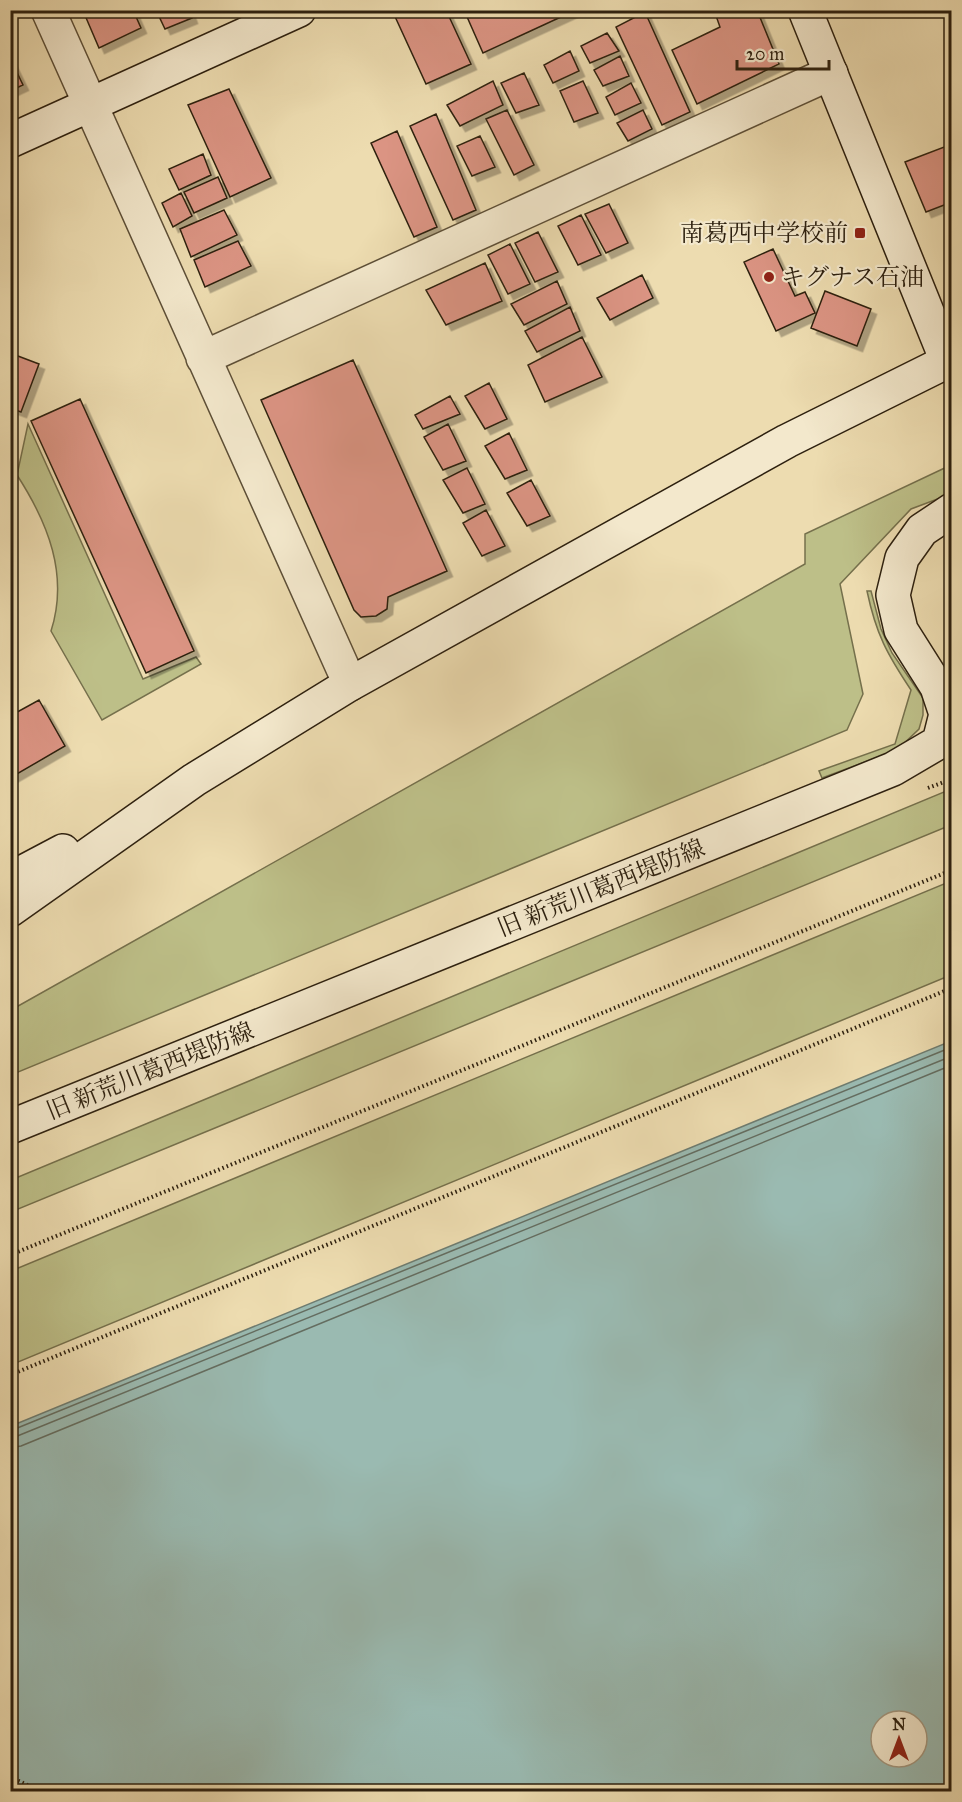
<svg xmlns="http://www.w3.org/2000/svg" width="962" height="1802" font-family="'IM FELL Great Primer','Noto Serif JP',serif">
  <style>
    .green { fill: #bdbf88; stroke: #75704c; stroke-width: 1.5 }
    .water { fill: #9abab1; stroke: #6e7c70; stroke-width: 1.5; fill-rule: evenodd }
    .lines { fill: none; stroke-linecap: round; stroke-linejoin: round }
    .shore { stroke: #646d60; stroke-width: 1.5 }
    .building { fill: #db9483; stroke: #2d200f; stroke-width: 1.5; filter: url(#shadow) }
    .street-casing { stroke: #5d4f37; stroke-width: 36 }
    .secondary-casing { stroke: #2d200f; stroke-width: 36 }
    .path { stroke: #2d200f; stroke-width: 4; stroke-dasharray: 1.5 3; stroke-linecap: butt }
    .street { stroke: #f3e8cc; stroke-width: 33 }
    .secondary { stroke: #f3e8cc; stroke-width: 33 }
    .poi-dot { fill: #8f2418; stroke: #f3e8cc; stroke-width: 2 }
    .labels { text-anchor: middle; stroke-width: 4.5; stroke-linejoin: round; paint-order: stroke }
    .poi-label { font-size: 24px; fill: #2d200f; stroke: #f3e8cc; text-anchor: end }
    .street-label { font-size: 24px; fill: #2d200f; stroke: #f3e8cc }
  </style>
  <defs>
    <filter id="shadow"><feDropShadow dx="5.5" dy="5.5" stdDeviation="0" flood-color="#0004"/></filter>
  </defs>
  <rect width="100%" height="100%" fill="#eddcb0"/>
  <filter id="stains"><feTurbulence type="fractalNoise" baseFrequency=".00333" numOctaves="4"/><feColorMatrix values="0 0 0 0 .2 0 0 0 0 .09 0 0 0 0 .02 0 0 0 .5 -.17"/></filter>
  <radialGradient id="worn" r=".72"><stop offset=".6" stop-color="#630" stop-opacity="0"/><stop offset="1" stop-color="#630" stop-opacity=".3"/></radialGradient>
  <path class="green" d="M28,424L143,679L196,657L201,664L102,720L51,631C69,575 48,523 17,475Z
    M951,465V494L911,509L840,584L863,694L847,730L11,1075V1010L805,564V534Z
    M867,591H871L881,629L892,653L923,698V715L919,729L897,750L822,778L819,771L895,744L911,690C887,654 876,634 867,591Z
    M951,789V825L11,1212V1180Z
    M951,881V975L11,1365V1271Z"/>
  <path class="water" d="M951,1041V1791H11V1426ZM881,1721H917V1757H881Z"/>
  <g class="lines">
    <path class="shore" d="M10,1431L952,1047
      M10,1439L952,1056
      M10,1448L21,1446L952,1065"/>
  </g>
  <path class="building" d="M88,10H133L141,28L99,48L84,13Z
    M156,10H189L192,18L165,29Z
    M392,10H446L471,64L426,84Z
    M464,10H576L483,53Z
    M757,10L779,64L697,104L672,50L720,27L714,10Z
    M645,12L690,112L662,125L616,27Z
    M607,33L619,51L590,63L581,46Z
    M570,51L579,71L553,83L544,65Z
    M620,56L629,76L603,86L594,70Z
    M10,58L23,85L10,91Z
    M524,73L539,105L516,113L501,83Z
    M493,81L503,105L460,126L447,105Z
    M583,81L598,113L574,122L560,91Z
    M631,83L641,103L615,115L606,97Z
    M229,89L271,178L230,197L188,105Z
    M507,110L534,165L514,175L486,119Z
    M643,110L652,129L628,141L617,123Z
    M436,114L476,210L453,220L410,126Z
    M397,131L437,227L414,237L371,143Z
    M480,136L495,167L472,176L457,146Z
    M952,144V202L926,212L905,162Z
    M203,154L211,175L179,190L169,169Z
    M218,177L227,198L194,213L184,192Z
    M181,193L192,216L173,227L162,203Z
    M609,204L628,243L606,253L585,214Z
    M224,210L237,235L191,257L180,229Z
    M581,215L601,255L578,265L558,226Z
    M538,232L558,272L535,282L515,243Z
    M238,241L251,266L205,287L194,260Z
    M510,244L530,284L508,294L488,255Z
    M773,249L795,296L805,292L815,313L776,331L744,262Z
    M485,263L502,301L446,325L426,290Z
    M642,275L653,298L610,320L597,298Z
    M557,281L567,304L524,325L511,304Z
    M825,291L871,309L857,346L811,328Z
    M570,307L580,331L537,352L525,331Z
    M582,337L602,377L545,402L528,365Z
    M10,353L39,364L21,412L10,408Z
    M353,360L447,571L388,597L387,609L376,616L361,617L354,610L261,400Z
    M489,383L507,419L485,429L465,396Z
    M450,396L460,414L423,429L415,415Z
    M80,399L194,651L146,673L31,421Z
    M448,424L466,461L443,470L424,437Z
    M509,433L527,470L505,479L485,446Z
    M467,468L485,504L463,513L443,480Z
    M531,480L550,516L527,526L507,493Z
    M486,510L505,546L482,556L463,523Z
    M39,700L65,746L10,778V716Z"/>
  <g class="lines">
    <defs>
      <path id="street" d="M48,10L350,684
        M203,358L831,73"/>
      <path id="secondary" d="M805,10L947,361
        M10,141L299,10
        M10,879L63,851
        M10,910L194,780L350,684L787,441L952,359
        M10,1127L893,769L939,742L946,714L937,687L901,630L893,595L902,558L922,530L952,510"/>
    </defs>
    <use href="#street" class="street-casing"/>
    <use href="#secondary" class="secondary-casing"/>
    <path class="path" d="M928,788L952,779
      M10,1255L952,870
      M10,1375L952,988
      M10,1777L43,1792"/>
    <use href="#street" class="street"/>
    <use href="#secondary" class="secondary"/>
  </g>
  <g class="poi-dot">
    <rect x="854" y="227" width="12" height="12" rx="3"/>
    <circle cx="769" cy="277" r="6"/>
  </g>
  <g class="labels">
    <g class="poi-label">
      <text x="848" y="241">南葛西中学校前</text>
      <text x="781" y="285" text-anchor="start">キグナス石油</text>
    </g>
    <g class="street-label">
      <text transform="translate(601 888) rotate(-22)" y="8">旧 新荒川葛西堤防線</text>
      <text transform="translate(150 1071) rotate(-22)" y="8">旧 新荒川葛西堤防線</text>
    </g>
  </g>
  <rect width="962" height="1802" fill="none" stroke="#eddcb0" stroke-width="36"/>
  <rect x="12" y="12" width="938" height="1778" fill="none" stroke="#2d200f" stroke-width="3"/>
  <rect x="18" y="18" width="926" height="1766" fill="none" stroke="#2d200f" stroke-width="1.5"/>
  <g transform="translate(899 1739)"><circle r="28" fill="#f3e8cc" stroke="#a49880" stroke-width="1.5"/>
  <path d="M0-4.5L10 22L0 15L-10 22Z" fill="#8f2418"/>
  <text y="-9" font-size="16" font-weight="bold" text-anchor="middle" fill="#2d200f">N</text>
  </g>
  <path d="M737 60v9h92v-9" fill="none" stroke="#2d200f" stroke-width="3"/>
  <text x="746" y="60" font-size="18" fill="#2d200f" stroke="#f3e8cc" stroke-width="4.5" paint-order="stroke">20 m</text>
  <rect width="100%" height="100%" filter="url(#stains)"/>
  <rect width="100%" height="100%" fill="url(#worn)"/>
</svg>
